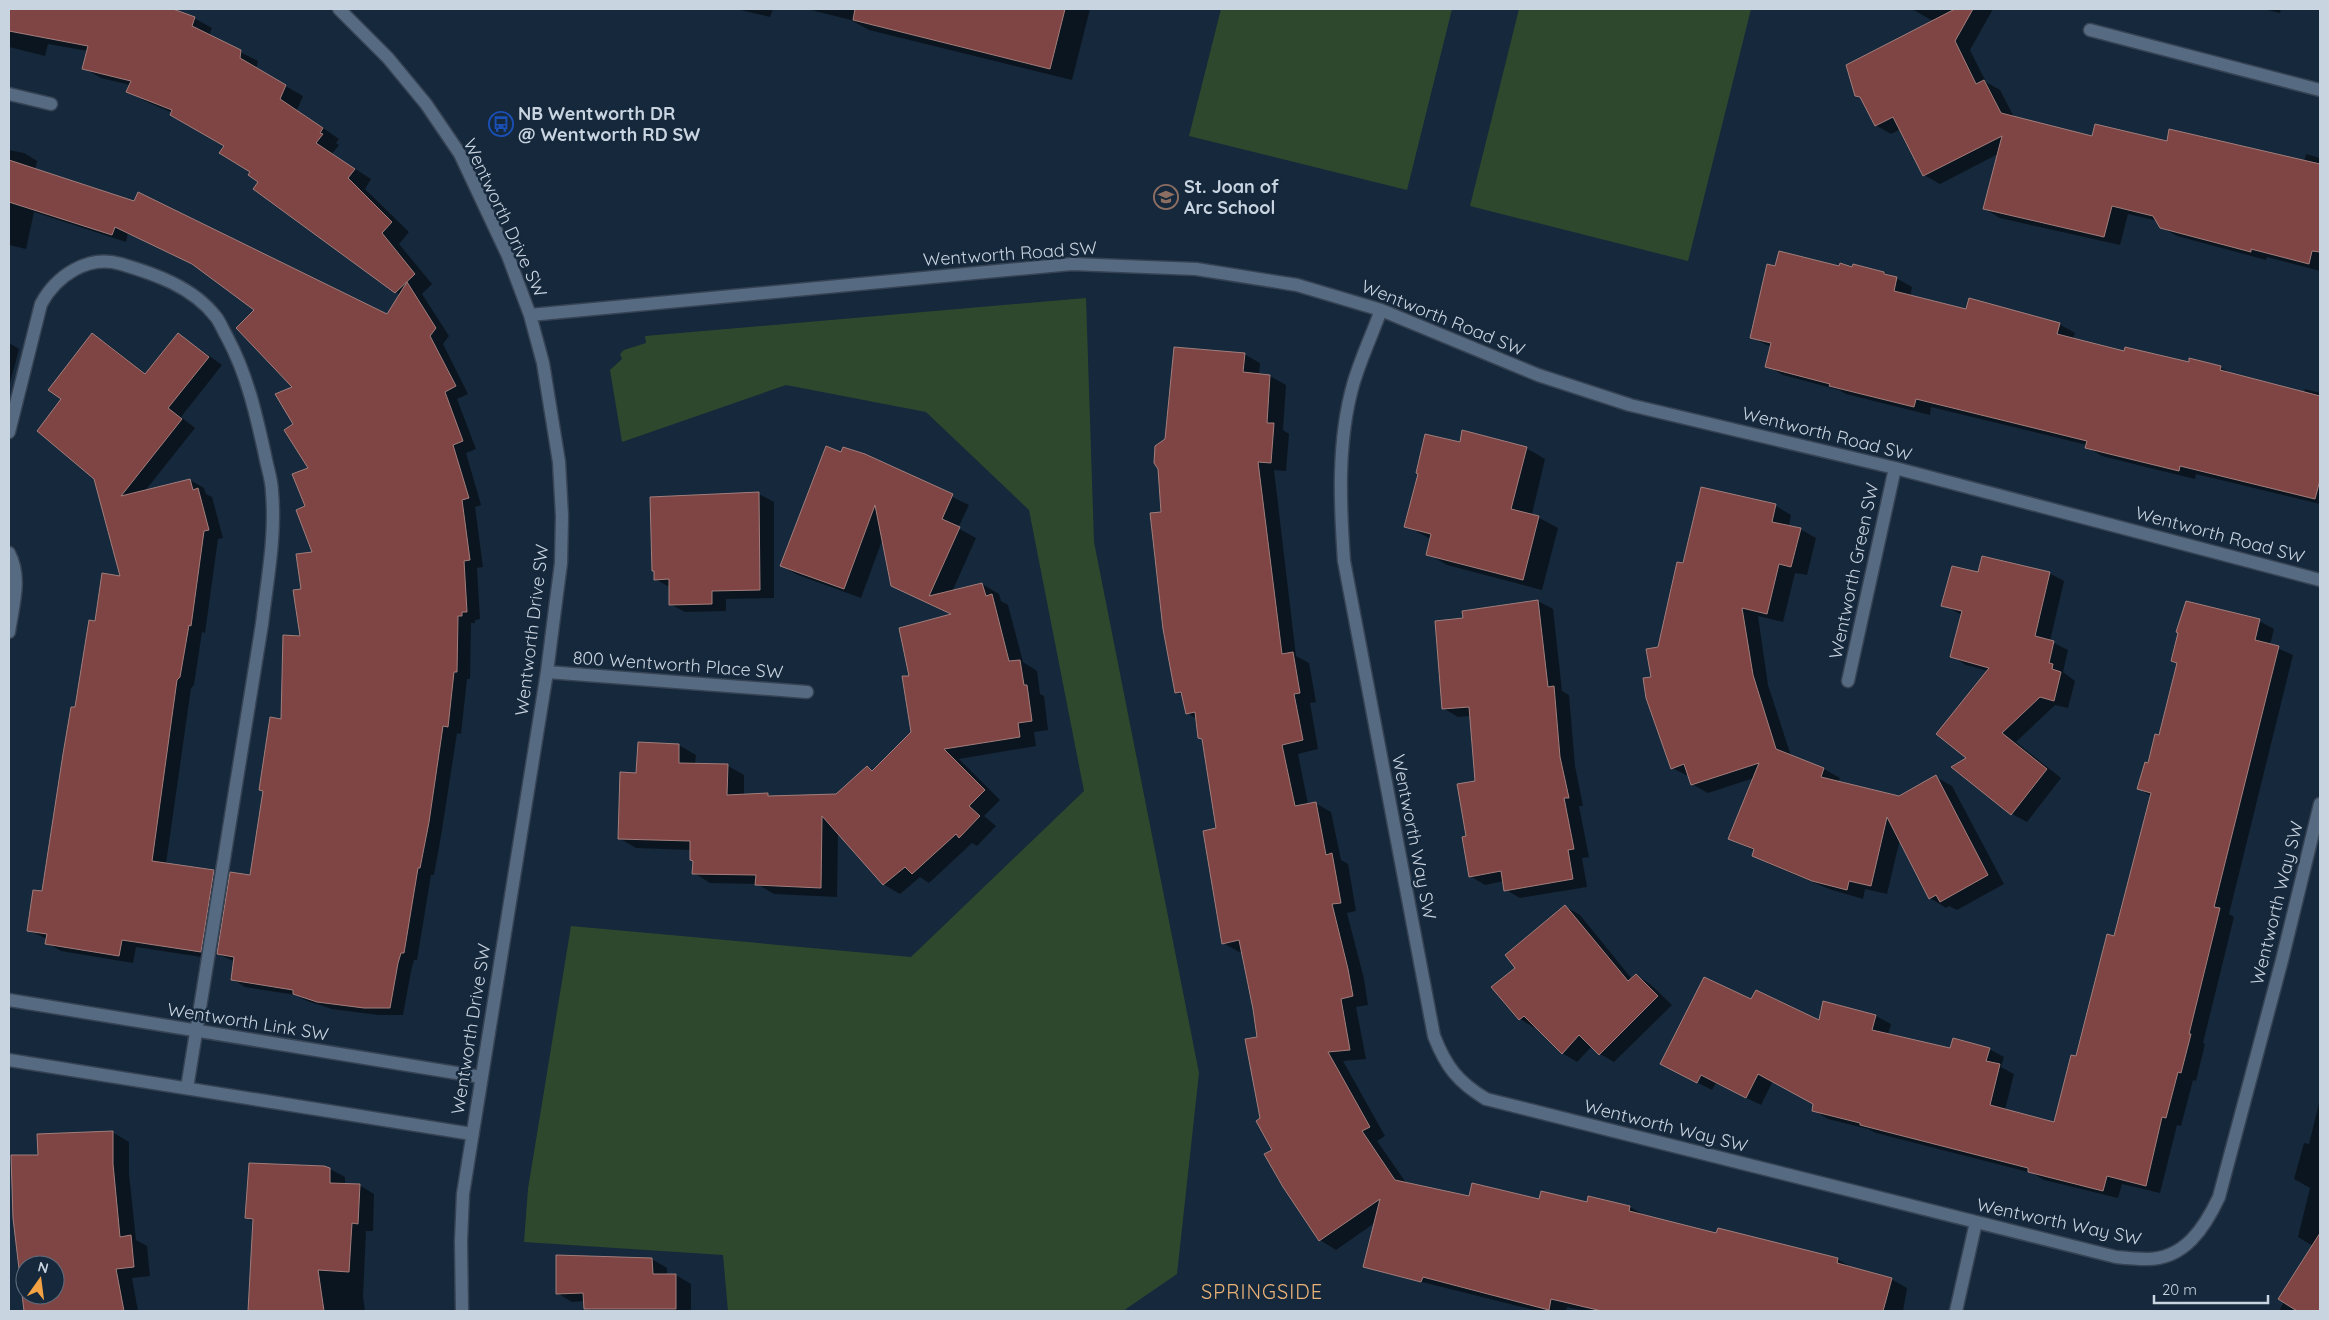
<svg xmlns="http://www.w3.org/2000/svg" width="2329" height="1320" font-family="Quicksand,sans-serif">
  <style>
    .green { fill: #2e482d }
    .shadow { fill: #0007; fill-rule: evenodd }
    .building { fill: #7f4544; stroke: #a17e7c; fill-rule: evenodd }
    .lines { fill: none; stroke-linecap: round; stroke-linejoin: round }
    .minor-casing { stroke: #364354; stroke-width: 15 }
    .minor { stroke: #566a81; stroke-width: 12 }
    .labels { text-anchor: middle; stroke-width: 5; stroke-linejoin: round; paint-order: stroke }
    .poi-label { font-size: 18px; font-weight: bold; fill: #c9d4e1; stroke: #16283b; text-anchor: start }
    .street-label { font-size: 18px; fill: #c9d4e1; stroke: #16283b }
    .quarter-label { font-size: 20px; letter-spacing: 1px; fill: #ebb378; stroke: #16283b }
  </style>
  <rect width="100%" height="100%" fill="#16283b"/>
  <path class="green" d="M1221,9H1452L1407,190L1189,136Z
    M1519,9H1751L1688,261L1470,206Z
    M1086,298L1094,542L1199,1073L1177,1274L1123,1311H728L723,1255L524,1242L528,1189L571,926L911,957L1084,791L1029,510L926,412L786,385L622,442L610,370L622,359L620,354L624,350L646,343L645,336Z"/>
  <path class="shadow" d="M9,9H170L194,18L212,28L209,36L258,61L256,69L303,96L297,110L339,139L336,143L339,145L332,154L371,179L365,189L409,232L399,244L432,284L422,294L449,336L443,344L468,394L457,399L476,449L466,453L481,505L475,507L483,567L477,568L480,619L475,620V623H471L470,679H467L461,734L457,733L442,830L434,875H431L417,960H414L411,971L403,1015H378L332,1009L307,1001L296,995L245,987L232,979L235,962L218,954L251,876L264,792L260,790L282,721L301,637L302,590L314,553L306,507L310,468L295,424L294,387L256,309L198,267L128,233L126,242L34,212L26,249L9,245V150L24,153L37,161L35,170L388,315L400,295L260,181L225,145L173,113L145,101L128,91L130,85L101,78L84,68L88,51L48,44L45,56L9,47Z
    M736,9H773L770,17Z
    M807,9H1090L1072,80L869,30L851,20Z
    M1912,9H1993L1970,50L1986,82L2000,90L2014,117L2093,137L2167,142L2304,162L2306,154L2320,158V271L2267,257L2266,260L2177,236L2161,227L2158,221L2128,214L2120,245L2000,218L1985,209L1998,154L1940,184L1924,175L1901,129L1891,134L1875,125L1933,21Z
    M2263,9H2281L2280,13Z
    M1840,267L1884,273L1896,278L1912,287L1910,297L1967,311L2059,324L2075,333L2073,339L2125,352L2220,367L2234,375L2304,393L2305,389L2320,393V504L2196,474L2195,479L2154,469L2102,456L2086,447L2087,445L1931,407L1930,415L1846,394L1839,390L1783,375L1767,366L1771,347L1751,337L1776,268Z
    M178,334L222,365L181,417L195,428L145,491L190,480L204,488L206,494L212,497L223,538L218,539L205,633L202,632L194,685L191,688L166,864L214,871L228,879L215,959L136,947L133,963L61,951L47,943V939L28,930L43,893L76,709L96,622L122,577L95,478L63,399L93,335L106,343L146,374Z
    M9,343L19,349L9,387Z
    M1244,354L1260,363L1259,375L1270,376L1286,385L1283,430L1289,434L1286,471L1274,470L1296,656L1309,663L1316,702L1310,703L1318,749L1298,754L1308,804L1315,803L1331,812L1341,860L1348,864L1356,911L1347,913L1364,979L1368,1005L1356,1007L1366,1059L1343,1061L1385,1136L1377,1141L1407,1184L1470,1198L1588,1204L1589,1197L1630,1207L1646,1216L1717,1235L1837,1259L1853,1268L1891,1279L1907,1288L1903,1311H1585L1567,1307L1566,1311H1538L1382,1272L1366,1263L1376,1222L1336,1250L1320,1240L1284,1186L1274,1151L1262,1119L1258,1038L1243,951L1239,952L1223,943L1217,829L1203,739L1197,719L1187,713L1183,696L1176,692L1163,513L1166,439Z
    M1526,448L1545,459L1532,514L1558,528L1542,590L1447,565L1428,554L1431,539L1406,526Z
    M842,453L864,455L969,505L958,528L976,538L952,592L982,584L999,594L1001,601L1008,605L1023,662L1037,671L1040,694L1044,696L1048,730L1034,732L1036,746L959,759L1000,800L984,816L996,826L977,846L972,843L929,883L920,877L900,894L883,884L838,833L837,897L774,894L757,884L710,883L694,873L695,862L691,850L636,848L619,838L637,774L679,745L696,755L695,765L728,766L744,775V796L767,794L773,797L837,795L868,768L874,771L912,733L910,677L952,615L892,585L883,538L861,598L798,575L781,566Z
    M759,494L774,502V598L726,599V611L685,612L670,604L671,588L655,579L651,499Z
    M1776,506L1791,515L1789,526L1800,529L1816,538L1807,575L1795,573L1783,622L1758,616L1768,685L1791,756L1824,769L1840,778L1838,782L1899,798L1936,777L1952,786L2004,884L1957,910L1949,906L1946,908L1930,898L1900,839L1887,894L1865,889L1863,899L1829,889L1769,864L1753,855L1755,851L1729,838L1754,778L1708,793L1692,784L1690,777L1672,768L1652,678L1684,565Z
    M2049,573L2064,581L2050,641L2068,650L2063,672L2075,681L2068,708L2055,705L2016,742L2061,778L2027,822L2012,814L1988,671L1966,665L1952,656L1962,615L1943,605L1979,574Z
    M1538,601L1553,609L1562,691L1569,695L1575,766L1583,806H1579L1589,857L1582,858L1587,887L1520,898L1506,890L1504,881L1485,885L1470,876L1468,837L1476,782L1471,716L1458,717L1443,708L1464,620Z
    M2259,621L2274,629L2270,645L2293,655L2229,914L2234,917L2203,1043L2205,1044L2196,1081L2193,1080L2181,1126L2177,1125L2160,1193L2122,1184L2118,1198L2044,1180L2032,1173L1876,1133L1868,1129L1828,1119L1813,1110L1815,1104L1773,1081L1761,1105L1716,1083L1712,1090L1661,1064L1752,1001L1819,1022L1824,1003L1876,1016L1891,1024L1888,1035L1951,1049H1989L2004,1057L2001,1067L2014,1074L2005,1110L2055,1123L2115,937L2151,796L2139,789L2160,737L2178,664L2172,661Z
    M1566,907L1580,915L1632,979L1636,975L1650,984L1672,1005L1614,1062L1600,1054L1592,1046L1577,1062L1562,1053L1536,1026L1535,1028L1520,1019L1516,968Z
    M2320,1099V1311H2279L2313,1246L2298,1237L2310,1188L2294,1179L2304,1143L2309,1144Z
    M112,1132L129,1142V1174L136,1240L147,1246L150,1276L132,1278L138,1311H25L14,1218L39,1156ZM25,1265H55V1295H25Z
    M330,1169L345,1177V1185H359L374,1194L373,1231H366L363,1297L365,1311H252L250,1298L254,1222L247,1218Z
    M652,1259L667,1268V1275H676L691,1284V1311H589L587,1301L572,1302L557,1293Z"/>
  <path class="building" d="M9,9H173L195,17L192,26L241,50L240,58L286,85L280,99L323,128L320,133L323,134L316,143L355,169L348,178L392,222L382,233L415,274L395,293L253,189L258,182L248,175L250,172L219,153L224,146L170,115L172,110L126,92L131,81L82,69L88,46L9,31Z
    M855,9H1065L1050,69L853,20Z
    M1955,9H1973L1955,41L1976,84L1984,80L2001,113L2092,136L2095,124L2167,141L2169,129L2320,164V252L2312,251L2309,264L2251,249V252L2160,228L2153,216L2112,206L2104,237L1983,209L2002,136L1923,176L1893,117L1875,126L1860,97L1855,96L1846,65Z
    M9,160L134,201L138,192L387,314L407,282L436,328L430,336L456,386L445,392L463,441L453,445L469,498L462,500L470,560L464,561L467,612H462V616H458L457,672H454L448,727L443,726L429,822L420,868H418L404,953H401L398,963L390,1008H364L317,1002L293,994V990L231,980L234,957L217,954L230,872L250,875L263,791L259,790L270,717L281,719L283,635L300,636L293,590L301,589L296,554L312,552L296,510L305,506L292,474L308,468L284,430L293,424L275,394L292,387L236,328L254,310L192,264L115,227L112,235L9,202Z
    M1779,251L1839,266L1840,263L1852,267L1853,264L1884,272V274L1897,277L1894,291L1966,309L1969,298L2060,323L2057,334L2124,351L2125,347L2189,362V358L2221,366L2220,370L2320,396V480L2315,499L2180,466L2179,471L2138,461L2085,448L2087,441L1916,399L1914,407L1829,386L1830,384L1765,367L1771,343L1750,338L1767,264L1775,266Z
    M92,333L145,374L178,333L209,357L168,408L182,419L121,496L190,479L193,490L198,488L209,530L204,531L191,626L189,625L180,677L177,680L152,861L214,870L201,952L122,940L119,956L45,944L47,934L27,931L33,890L42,891L63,754L71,707H75L89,620L95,621L102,573L120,576L94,479L37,431L61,399L48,390Z
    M1174,347L1245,353L1243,372L1270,375L1267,423H1274L1271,463L1258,462L1282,654L1293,652L1300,693L1294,694L1303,740L1282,745L1295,806L1316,802L1326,855L1332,853L1341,903L1332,904L1348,969L1353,996L1341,999L1350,1050L1328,1052L1370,1127L1362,1131L1395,1180L1469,1196L1472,1183L1539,1199L1541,1191L1587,1202L1588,1196L1630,1206L1629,1211L1716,1233L1718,1228L1838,1258L1837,1263L1892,1278L1883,1311H1602L1551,1299L1549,1310L1423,1277L1421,1282L1363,1267L1380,1199L1319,1241L1283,1187L1264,1154L1272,1150L1256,1121L1260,1118L1245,1039L1257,1037L1253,1009L1239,940L1222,944L1203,831L1216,828L1202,739L1198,738L1195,712L1186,714L1181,692L1175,693L1163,629L1150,513L1161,512L1158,469L1154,463L1155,446L1165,439Z
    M1462,430L1527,447L1511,509L1539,516L1523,580L1426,555L1431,534L1404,527L1418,474L1416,473L1425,434L1460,442Z
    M826,446L841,452L843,447L865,454L953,494L942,519L960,527L929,596L982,583L986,596L992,594L1009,661L1020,660L1024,685H1027L1032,721L1018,723L1020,737L944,749L985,790L969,806L980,816L959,838L956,834L912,874L905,867L883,885L822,816L821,888L755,885L756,875L692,874L693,861L690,860V841L618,839L620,772L636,773L638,742L679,744V763L728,764L727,795L768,793V796L836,794L867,766L872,771L911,732L902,676H909L899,628L951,614L891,586L875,505L844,589L780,566Z
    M1701,487L1776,504L1772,522L1801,528L1791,567L1779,564L1767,614L1742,608L1753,675L1776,749L1824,768L1821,777L1899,796L1936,775L1988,875L1940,902L1936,895L1929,899L1887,817L1871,886L1849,881L1847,890L1812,881L1752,856L1754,849L1728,839L1759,763L1691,785L1684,764L1671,769L1646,698L1643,678L1651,677L1646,649L1658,647L1677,562L1683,563Z
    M759,492L760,590L712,591V604L669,605V579L654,580V571H652L650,497Z
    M1982,556L2050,572L2035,636L2054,641L2049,663L2053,664L2052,669L2061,672L2054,701L2040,697L2002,733L2047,769L2011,815L1951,767L1966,758L1936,734L1989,668L1950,657L1962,611L1941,606L1952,566L1978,572Z
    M1538,600L1548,687L1554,686L1560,757L1569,798H1564L1574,849L1568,850L1573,879L1504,891L1501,871L1469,877L1462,837L1466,836L1457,784L1475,781L1469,707L1442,709L1435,621L1463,618L1462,611Z
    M2186,601L2260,619L2255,640L2279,646L2214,907L2220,908L2189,1034H2191L2181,1073L2178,1072L2166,1118L2162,1117L2146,1186L2107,1176L2103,1191L2028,1172V1168L1860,1125V1123L1812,1111L1813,1104L1758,1074L1746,1098L1701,1075L1697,1083L1660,1064L1704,977L1751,999L1756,990L1819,1020L1823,1001L1876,1015L1872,1030L1950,1048L1953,1038L1990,1048L1986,1061L2000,1064L1990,1105L2054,1122L2071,1055L2076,1056L2107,934L2114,936L2151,793L2137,789L2145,762L2148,763L2155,734L2159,735L2177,663L2171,661L2178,633L2176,632Z
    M1565,905L1628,981L1636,974L1658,996L1599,1055L1579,1035L1562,1054L1524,1016L1519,1020L1491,987L1515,968L1505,955Z
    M113,1131V1164L120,1237L131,1235L134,1267L116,1269L124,1311H24L13,1218L11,1155H38L37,1134ZM25,1265H55V1295H25Z
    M249,1163L324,1166L330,1168V1183L360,1184L358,1224L352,1223L349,1272L318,1270L324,1311H248L253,1219L245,1218Z
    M2320,1233V1311H2297L2278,1299Z
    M556,1255L652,1258L653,1274H676V1309H584L583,1293L556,1294Z"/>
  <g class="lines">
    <defs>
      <path id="minor" d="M339,9L388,58L426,104L460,154L508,256L530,315L543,363L559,462L562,516L561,563L556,601L547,672L463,1194L461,1241L462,1311
        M2090,30L2320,90
        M9,94L51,104
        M1381,310C1372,335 1360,360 1353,385C1337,442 1340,504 1344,561L1434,1036C1446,1067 1458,1082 1486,1099L2116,1257C2126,1258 2137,1259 2147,1259C2185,1259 2205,1227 2219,1197L2282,960L2320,804
        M530,315L1072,264L1196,269L1297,285L1381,310L1538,375L1630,405L1895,468L2320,580
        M9,432L41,304C56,276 88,254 121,264C155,274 193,287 216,317C220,322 223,330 227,337C247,374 256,414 265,455C267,467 272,480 272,492C276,536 267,581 262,624L187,1088
        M9,553C22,577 13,605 9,632
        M547,672L807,692
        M1848,681L1895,468
        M9,1000L481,1077
        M9,1060L472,1134
        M1956,1311L1976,1222"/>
    </defs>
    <use href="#minor" class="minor-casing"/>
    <use href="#minor" class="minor"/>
  </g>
  <defs>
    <symbol id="bus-ring" viewBox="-11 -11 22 22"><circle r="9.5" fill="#16283b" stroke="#1a4fb4" stroke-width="1.5"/><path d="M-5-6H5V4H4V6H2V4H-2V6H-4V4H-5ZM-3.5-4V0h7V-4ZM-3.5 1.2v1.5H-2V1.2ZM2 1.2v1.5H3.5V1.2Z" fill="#1a4fb4"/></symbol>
    <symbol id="school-ring" viewBox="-11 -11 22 22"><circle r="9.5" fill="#16283b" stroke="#8d6e63" stroke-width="1.5"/><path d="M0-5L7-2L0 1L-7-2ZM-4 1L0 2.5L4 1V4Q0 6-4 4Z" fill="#8d6e63"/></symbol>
  </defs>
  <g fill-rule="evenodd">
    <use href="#bus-ring" x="487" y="110" width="28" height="28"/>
    <use href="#school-ring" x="1152" y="183" width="28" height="28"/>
  </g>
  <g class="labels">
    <g class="poi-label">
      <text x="518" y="120">NB Wentworth DR<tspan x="518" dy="21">@ Wentworth RD SW</tspan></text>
      <text x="1184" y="193">St. Joan of<tspan x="1184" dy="21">Arc School</tspan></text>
    </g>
    <g class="street-label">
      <text transform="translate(505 218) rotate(65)" y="6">Wentworth Drive SW</text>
      <text transform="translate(1010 254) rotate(-4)" y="6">Wentworth Road SW</text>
      <text transform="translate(1443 318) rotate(22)" y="6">Wentworth Road SW</text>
      <text transform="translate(1827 434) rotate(14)" y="6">Wentworth Road SW</text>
      <text transform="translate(2220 535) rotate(15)" y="6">Wentworth Road SW</text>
      <text transform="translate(1854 571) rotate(-78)" y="6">Wentworth Green SW</text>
      <text transform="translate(532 630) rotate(-83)" y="6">Wentworth Drive SW</text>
      <text transform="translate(678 665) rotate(4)" y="6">800 Wentworth Place SW</text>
      <text transform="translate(1414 837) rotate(79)" y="6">Wentworth Way SW</text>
      <text transform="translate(2277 903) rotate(-76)" y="6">Wentworth Way SW</text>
      <text transform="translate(248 1022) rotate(9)" y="6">Wentworth Link SW</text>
      <text transform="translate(471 1029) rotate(-81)" y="6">Wentworth Drive SW</text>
      <text transform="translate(1666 1126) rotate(14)" y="6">Wentworth Way SW</text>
      <text transform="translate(2059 1222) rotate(12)" y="6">Wentworth Way SW</text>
    </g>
    <g class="quarter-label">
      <text x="1262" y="1299">SPRINGSIDE</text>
    </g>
  </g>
  <rect width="2329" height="1320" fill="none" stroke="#c9d4e1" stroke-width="20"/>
  <g transform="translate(40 1280) rotate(14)"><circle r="24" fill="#16283b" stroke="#5e6d7d"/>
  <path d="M0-4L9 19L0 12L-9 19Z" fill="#f4a344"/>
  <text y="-8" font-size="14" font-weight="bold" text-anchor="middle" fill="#c9d4e1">N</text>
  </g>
  <path d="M2154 1295v8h114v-8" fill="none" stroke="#c9d4e1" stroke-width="2.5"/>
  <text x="2162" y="1295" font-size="15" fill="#c9d4e1" stroke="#16283b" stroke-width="4" paint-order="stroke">20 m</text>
</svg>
